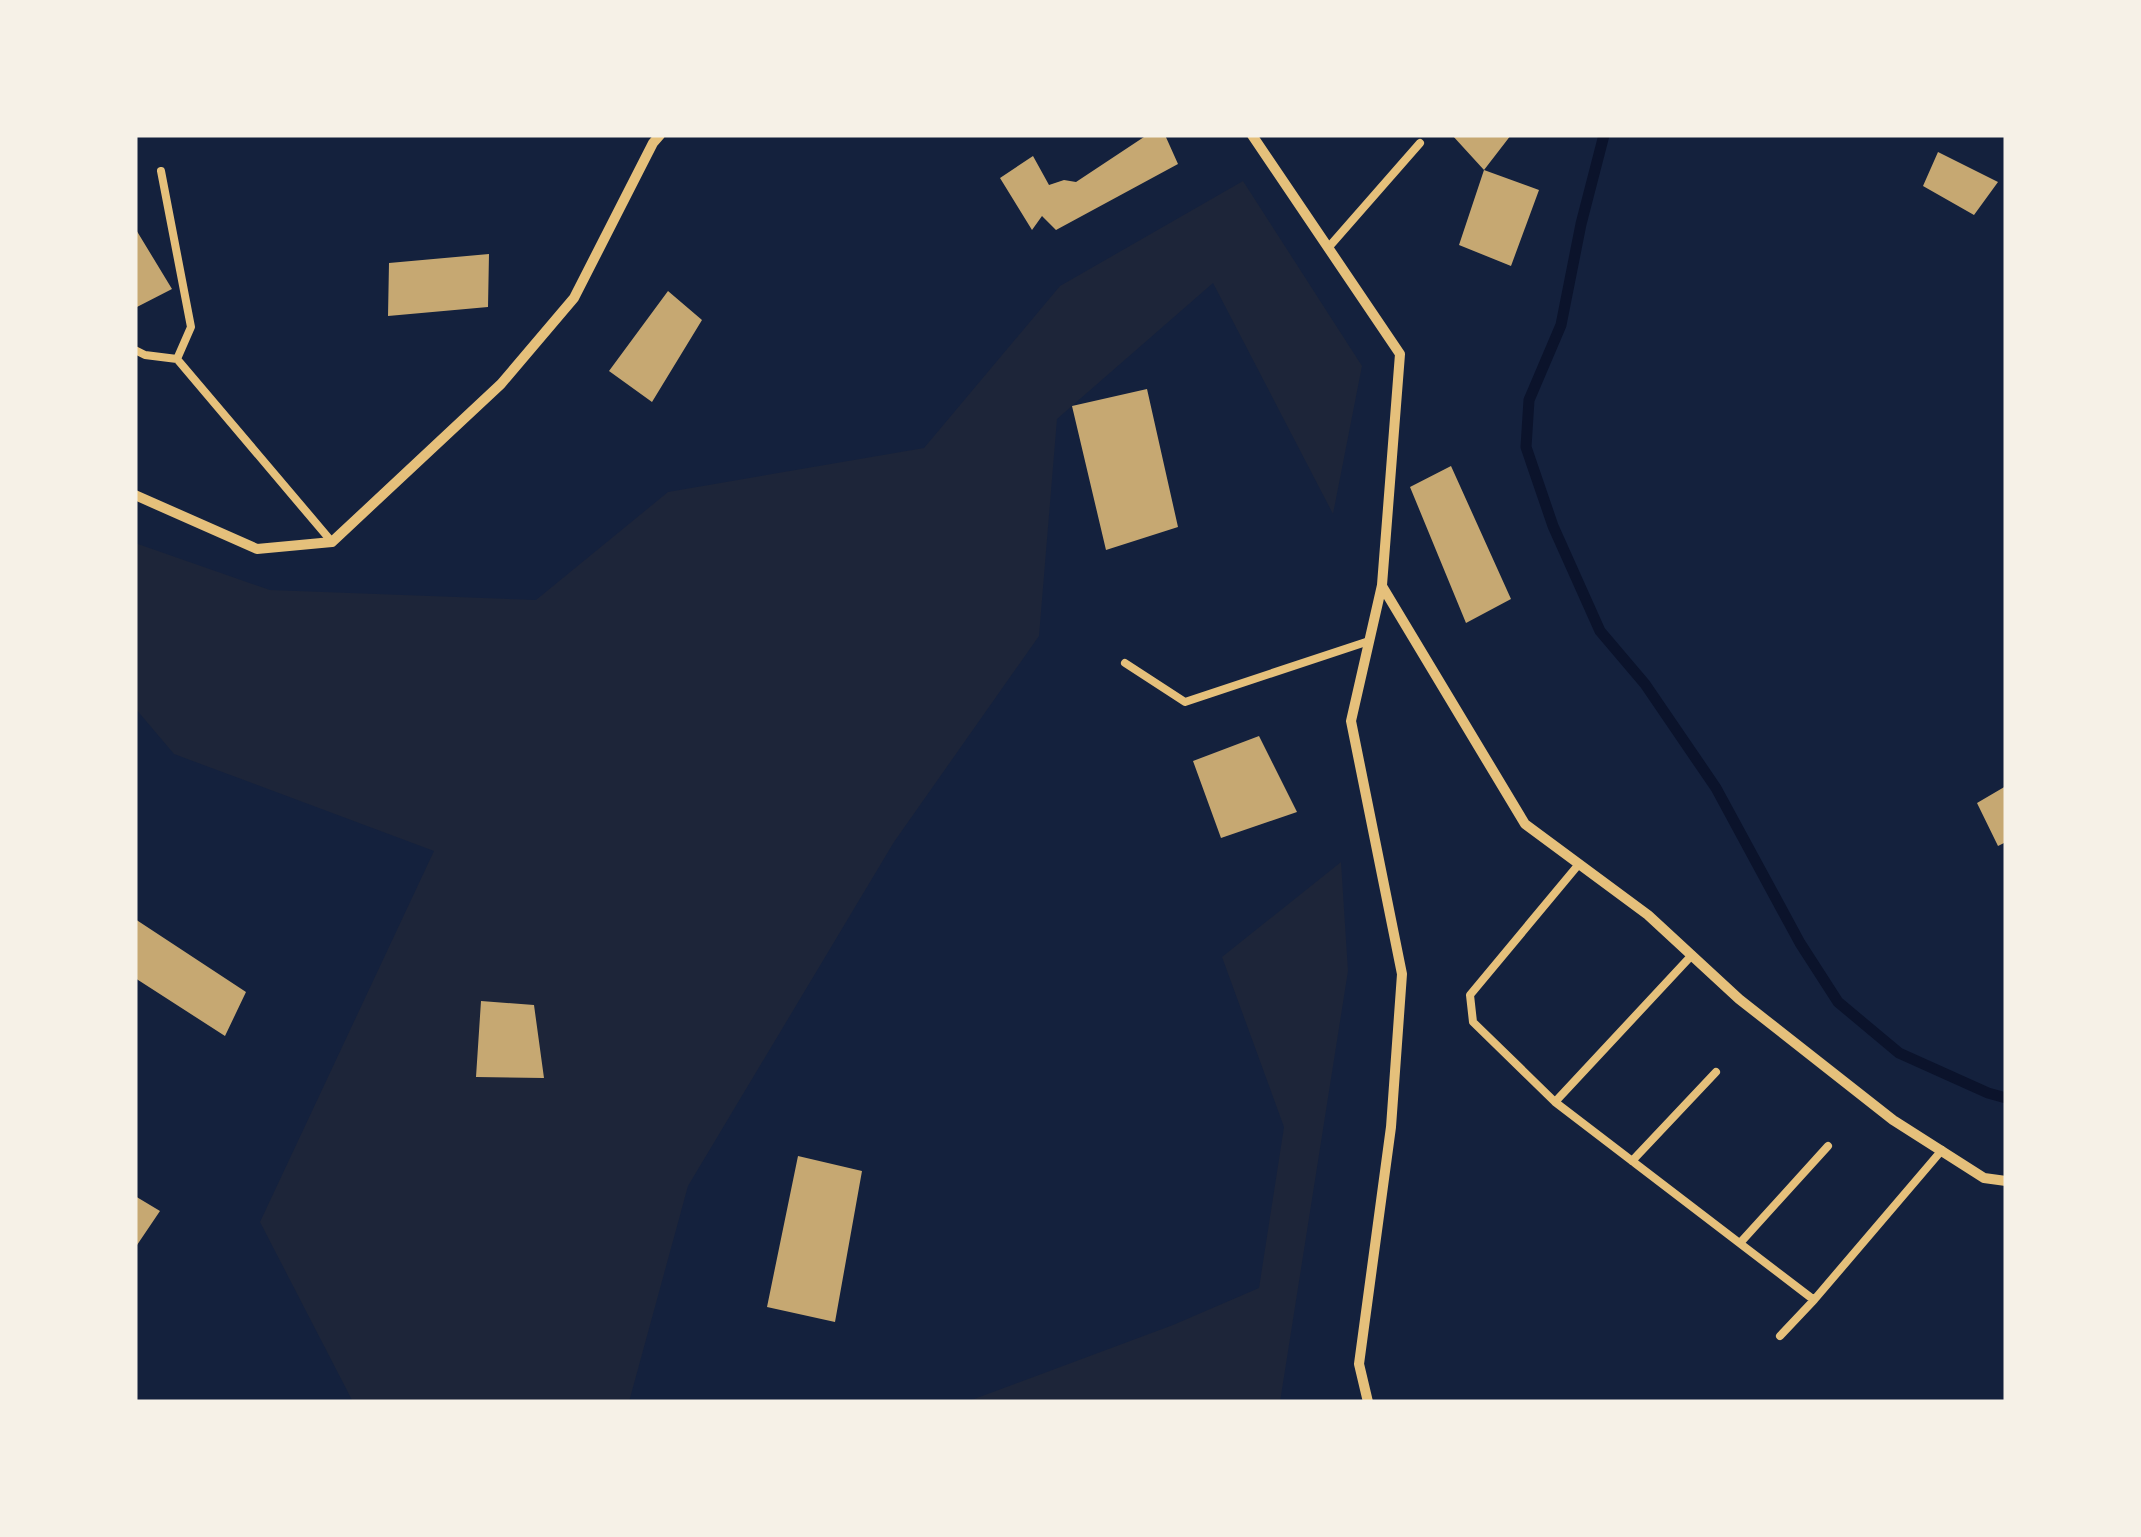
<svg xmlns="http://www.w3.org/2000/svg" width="2141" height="1537" font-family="Literata,serif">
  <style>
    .green { fill: #1d2539 }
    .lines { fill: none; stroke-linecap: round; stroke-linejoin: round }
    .stream { stroke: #0b132b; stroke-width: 11 }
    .building { fill: #c6a872 }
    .service { stroke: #e5c07b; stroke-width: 8 }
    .minor { stroke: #e5c07b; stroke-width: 10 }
  </style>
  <rect width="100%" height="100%" fill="#14213d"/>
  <path class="green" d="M1243,181L1362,366L1333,514L1213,283L1057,419L1039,636L894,842L688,1186L629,1402H353L260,1222L434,851L174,754L135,708V543L270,590L536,600L668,492L924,448L1060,286Z
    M1341,862L1348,971L1280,1402H966L1173,1325L1259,1288L1284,1127L1222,957Z"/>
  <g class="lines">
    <path class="stream" d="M1604,135L1581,224L1561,325L1529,400L1526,447L1553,526L1600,631L1645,684L1716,788L1800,943L1838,1002L1899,1053L1988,1093L2006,1098"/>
  </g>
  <path class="building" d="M1147,135H1165L1178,164L1056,230L1042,216L1032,230L1000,178L1033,156L1049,185L1064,180L1076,182Z
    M1452,135H1511L1484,170Z
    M1938,152L1998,182L1974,215L1923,186Z
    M1484,170L1539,190L1511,266L1459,245Z
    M135,228L172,289L135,308Z
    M489,254L488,307L388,316L389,263Z
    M668,291L702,320L652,402L609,371Z
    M1147,389L1178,527L1106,550L1072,406Z
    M1451,466L1511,599L1466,623L1410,487Z
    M1259,736L1297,812L1221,838L1193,761Z
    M2006,786V842L1998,846L1977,803Z
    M135,919L246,992L225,1036L135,978Z
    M481,1001L534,1005L544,1078L476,1077Z
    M798,1156L862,1171L835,1322L767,1307Z
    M135,1196L160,1211L135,1248Z"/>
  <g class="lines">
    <path class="service" d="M161,171L191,327L177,359L332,542
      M1328,248L1420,143
      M135,350L145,355L177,359
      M1125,663L1185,702L1369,641
      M1579,864L1470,995L1473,1022L1555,1102L1692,955
      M1555,1102L1814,1300L1942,1150
      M1632,1161L1716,1072
      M1740,1243L1828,1146
      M1780,1336L1814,1300"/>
    <path class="minor" d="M1252,135L1400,354L1382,585L1351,721L1402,974L1391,1127L1359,1364L1368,1402
      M135,495L257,549L332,542L501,384L574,298L653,143L660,135
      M1382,586L1525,824L1648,915L1739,999L1893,1120L1984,1178L2006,1181"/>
  </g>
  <rect width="2141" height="1537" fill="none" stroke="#f6f1e7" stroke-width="275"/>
</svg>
